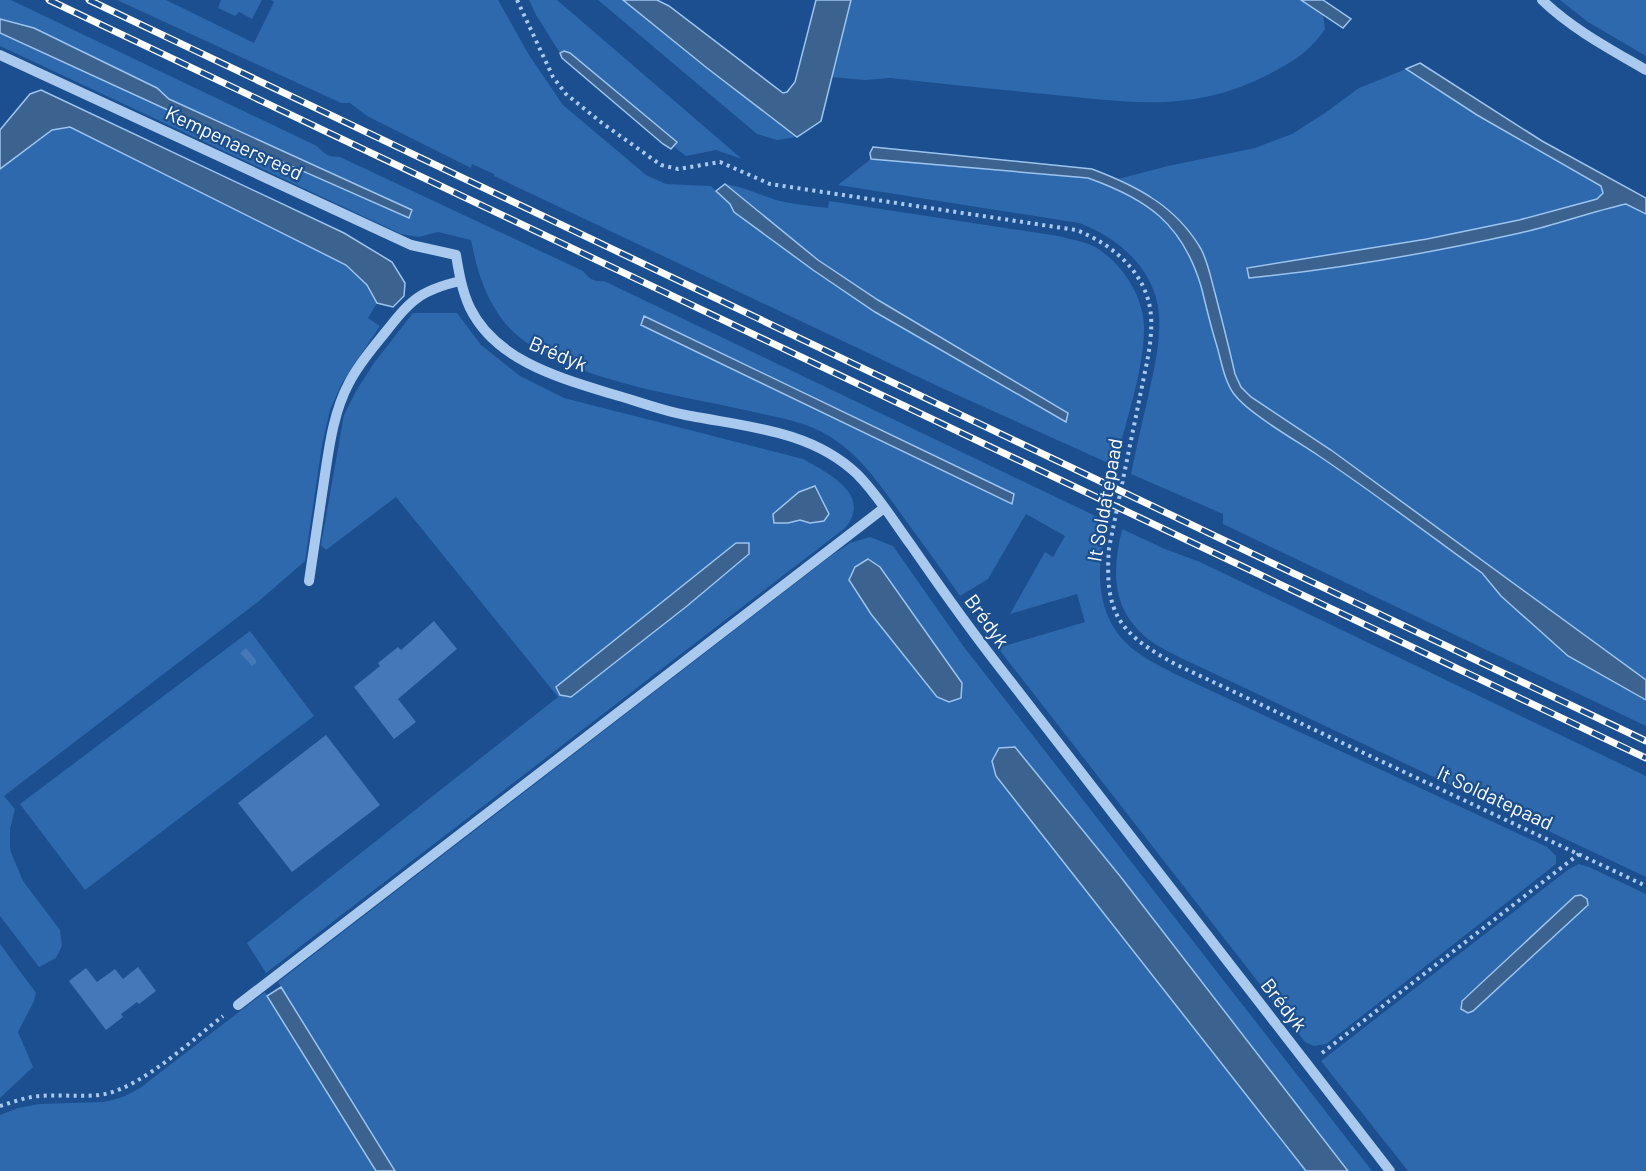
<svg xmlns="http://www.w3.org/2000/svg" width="1646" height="1171" font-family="Barlow,sans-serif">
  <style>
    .green { fill: #2e69ad; fill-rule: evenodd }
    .water { fill: #3c6290; stroke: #9cc4f0; stroke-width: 1.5 }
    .building { fill: #4478b7 }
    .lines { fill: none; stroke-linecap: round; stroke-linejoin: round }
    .path { stroke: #a9c9ee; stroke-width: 4; stroke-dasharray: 3 4.5; stroke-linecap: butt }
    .minor { stroke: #a9c9ee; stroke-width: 10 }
    .rail-casing { stroke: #fff; stroke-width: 7 }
    .rail { stroke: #1b4f8f; stroke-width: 4.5; stroke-dasharray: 14; stroke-linecap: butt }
    .labels { text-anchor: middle; stroke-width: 4.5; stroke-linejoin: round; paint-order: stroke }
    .street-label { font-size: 20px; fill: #fff; stroke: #1b4f8f }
  </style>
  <rect width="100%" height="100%" fill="#1b4f8f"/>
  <path class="green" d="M0,0H11L317,146C324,154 330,157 340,157L583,271C590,279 593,282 604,281L1106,521C1096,571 1093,623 1141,655C1151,662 1163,667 1173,673L1547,847L1556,856V864L1326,1044L1314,1046L1305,1042L998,648L1085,622L1077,594L1010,614L1045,552L1053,557L1065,536L1026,514L988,579L960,596C942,570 923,544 904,518C880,485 858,450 820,431C797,420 770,416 745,410C679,395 549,377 505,323C485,298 477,271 471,240L438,232L419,237L401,234L0,46V33L246,146L410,217L412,210L169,99L157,88L34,28L0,19ZM644,316L1014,494L1012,504L641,325Z
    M117,0H166L254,43L274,2L271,0H498L529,55L563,105L646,175L666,184L711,186L730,204L734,212L813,270L875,312L1065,422L1067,413L878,300L818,260L725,184C744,187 758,194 776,200C792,204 811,206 828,208L829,201L1058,236C1069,239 1083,241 1093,246C1120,260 1143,295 1144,325C1145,368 1125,423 1115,466L944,389L494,176V174L472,164L471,168L367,116L350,103H341Z
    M221,0H262L252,19L239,12L235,16L218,8Z
    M529,0H557L742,159L716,150L686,156L673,146L676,142L570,53L564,51L560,53L536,15Z
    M598,0H623L707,68L797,137L777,140L757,134Z
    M851,0H1301L1323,15L1325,29C1309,52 1297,59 1273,72C1193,115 1130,102 1045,94C994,89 942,84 890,78L865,80L831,77Z
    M1560,0H1646V56L1588,22Z
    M1406,69L1477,115L1601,186L1603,192L1597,199L1519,220L1427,239L1247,268L1248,273L1626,203L1646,214V680L1331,450L1251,397L1241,387L1235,374L1211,279L1155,198L1118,179L1168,166L1255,148L1292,134L1325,113L1359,88Z
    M70,127L346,265L367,285L377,303L368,318L380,326L342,383L330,410L322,445L305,561L259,601L4,796L15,809L10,829V850L23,881L60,930L62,946L56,958L39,967L0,916V169L52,130Z
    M871,159L1088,178C1147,199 1182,223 1201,286C1206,305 1210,324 1216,343C1221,359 1224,381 1234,394C1249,414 1297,441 1319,456C1374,493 1428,534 1482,573L1501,596L1568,656L1646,700V726L1223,524V514L1131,474C1136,450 1141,426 1147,402C1153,373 1161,344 1159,315C1156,270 1118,237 1079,223L838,185Z
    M413,313H457L481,345L520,376L564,398L803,459C828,473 873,495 845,528L266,973L247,943L558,697L396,497L326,550L321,545L344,415L356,391L374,363ZM736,543L560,694L556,687Z
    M1122,529L1165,549L1200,562L1646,776V877L1181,658C1170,652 1158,647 1148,639C1111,609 1112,572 1122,529Z
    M870,537L893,546L964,647L1372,1171H1348L1120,876L1015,747L1211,1051L1306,1171H395L278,982L832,555L850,543ZM880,567L962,683L937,697L871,614L849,580Z
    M250,631L314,716L85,890L20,804Z
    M1579,864L1589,867L1646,894V1171H1408L1321,1061L1569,869ZM1578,895L1584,897L1588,902L1473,1011L1465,1012L1460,1005L1462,1000L1574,896Z
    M0,944L36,993L34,1001L18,1032L33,1067L0,1098Z
    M265,992L376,1171H0V1115L18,1108L39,1104L104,1102L123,1097L140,1088Z"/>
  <path class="water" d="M623,0H657L669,6L783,93L787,92L795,82L816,0H851L821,121L797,137L707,68Z
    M1301,0H1323L1351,19L1343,28Z
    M0,19L34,28L157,88L169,99L412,210L409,218L246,146L0,33Z
    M564,51L570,53L677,142L671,149L663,144L562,58L560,53Z
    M1420,63L1542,141L1646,198V214L1626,204C1590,212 1556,225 1520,233C1430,253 1340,269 1249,278L1247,268L1427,239L1519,220L1597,199L1603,193L1601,186L1477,115L1406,69Z
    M41,90L344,233L392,262L405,283L404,296L393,307L377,303L367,285L346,265L70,127L52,130L0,169V130L30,94Z
    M873,147L1092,169C1137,186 1176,206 1201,249C1208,262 1211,279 1215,293C1222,320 1229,347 1235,374L1241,387L1251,397L1331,450L1646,680V700L1568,656L1501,596L1482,573C1428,534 1374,493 1319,456C1297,441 1249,414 1234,394C1224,381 1221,359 1216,343C1210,324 1206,305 1201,286C1182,223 1147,199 1088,178L871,159L870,153Z
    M725,184L818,260L878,300L1068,413L1066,422L875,312L813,270L734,212L730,204L716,191Z
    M644,316L1014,494L1012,504L641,325Z
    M815,486L829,514L824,521L810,523L800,520L788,523H774L773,514L799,492Z
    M736,543H749V554L687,606L571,697L560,695L556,687Z
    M868,559L880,567L962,683L961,698L949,702L937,697L871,614L849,580L855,567Z
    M1015,747L1120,876L1348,1171H1306L996,776L992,761L999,748Z
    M1581,895L1587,899L1588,905L1473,1011L1468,1013L1461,1009L1462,1001L1575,896Z
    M281,987L395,1171H376L267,996Z"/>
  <path class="building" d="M434,621L457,649L398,699L416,722L394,739L354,687L380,666L378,663L398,647L401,650Z
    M246,648L256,660V663L252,666L240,653Z
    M326,735L380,805L292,872L238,803Z
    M138,967L156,991L139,1004L137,1002L121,1014L123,1017L106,1030L69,981L86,968L97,982L115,969L123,979Z"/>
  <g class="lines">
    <path class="path" d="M517,0L553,77L566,94L602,123L661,165L678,169L720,162L770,184L1076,230C1113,244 1148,274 1151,316C1152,331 1150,347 1147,362L1109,548C1104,615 1120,634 1177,665L1646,886
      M1322,1053L1579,854
      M0,1106C13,1102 26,1097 40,1096C62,1094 83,1098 105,1094C143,1086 192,1040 223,1016"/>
    <path class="minor" d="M1542,0C1572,29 1610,49 1646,70
      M0,55L411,245L456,255C459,273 462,291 470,308C496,361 560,378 612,394C638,401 665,412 691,416C749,427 812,431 857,474C878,495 894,522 911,545C942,590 974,635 1008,678C1135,843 1263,1007 1390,1171
      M309,581C314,548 319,514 324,481C329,448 333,413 349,383C358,365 371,350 384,334C410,301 418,291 460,281
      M238,1005L884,508"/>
    <defs>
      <path id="rail" d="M49,0L1646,758
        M89,0L1646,741"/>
    </defs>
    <use href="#rail" class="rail-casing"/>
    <use href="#rail" class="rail"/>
  </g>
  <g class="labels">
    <g class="street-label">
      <text transform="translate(234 143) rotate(25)" y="7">Kempenaersreed</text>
      <text transform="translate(558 354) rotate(23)" y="7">Brédyk</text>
      <text transform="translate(1105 500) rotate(-80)" y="7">It Soldatepaad</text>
      <text transform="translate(987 621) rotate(54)" y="7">Brédyk</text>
      <text transform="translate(1495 798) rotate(25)" y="7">It Soldatepaad</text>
      <text transform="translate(1284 1005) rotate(52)" y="7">Brédyk</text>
    </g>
  </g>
</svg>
